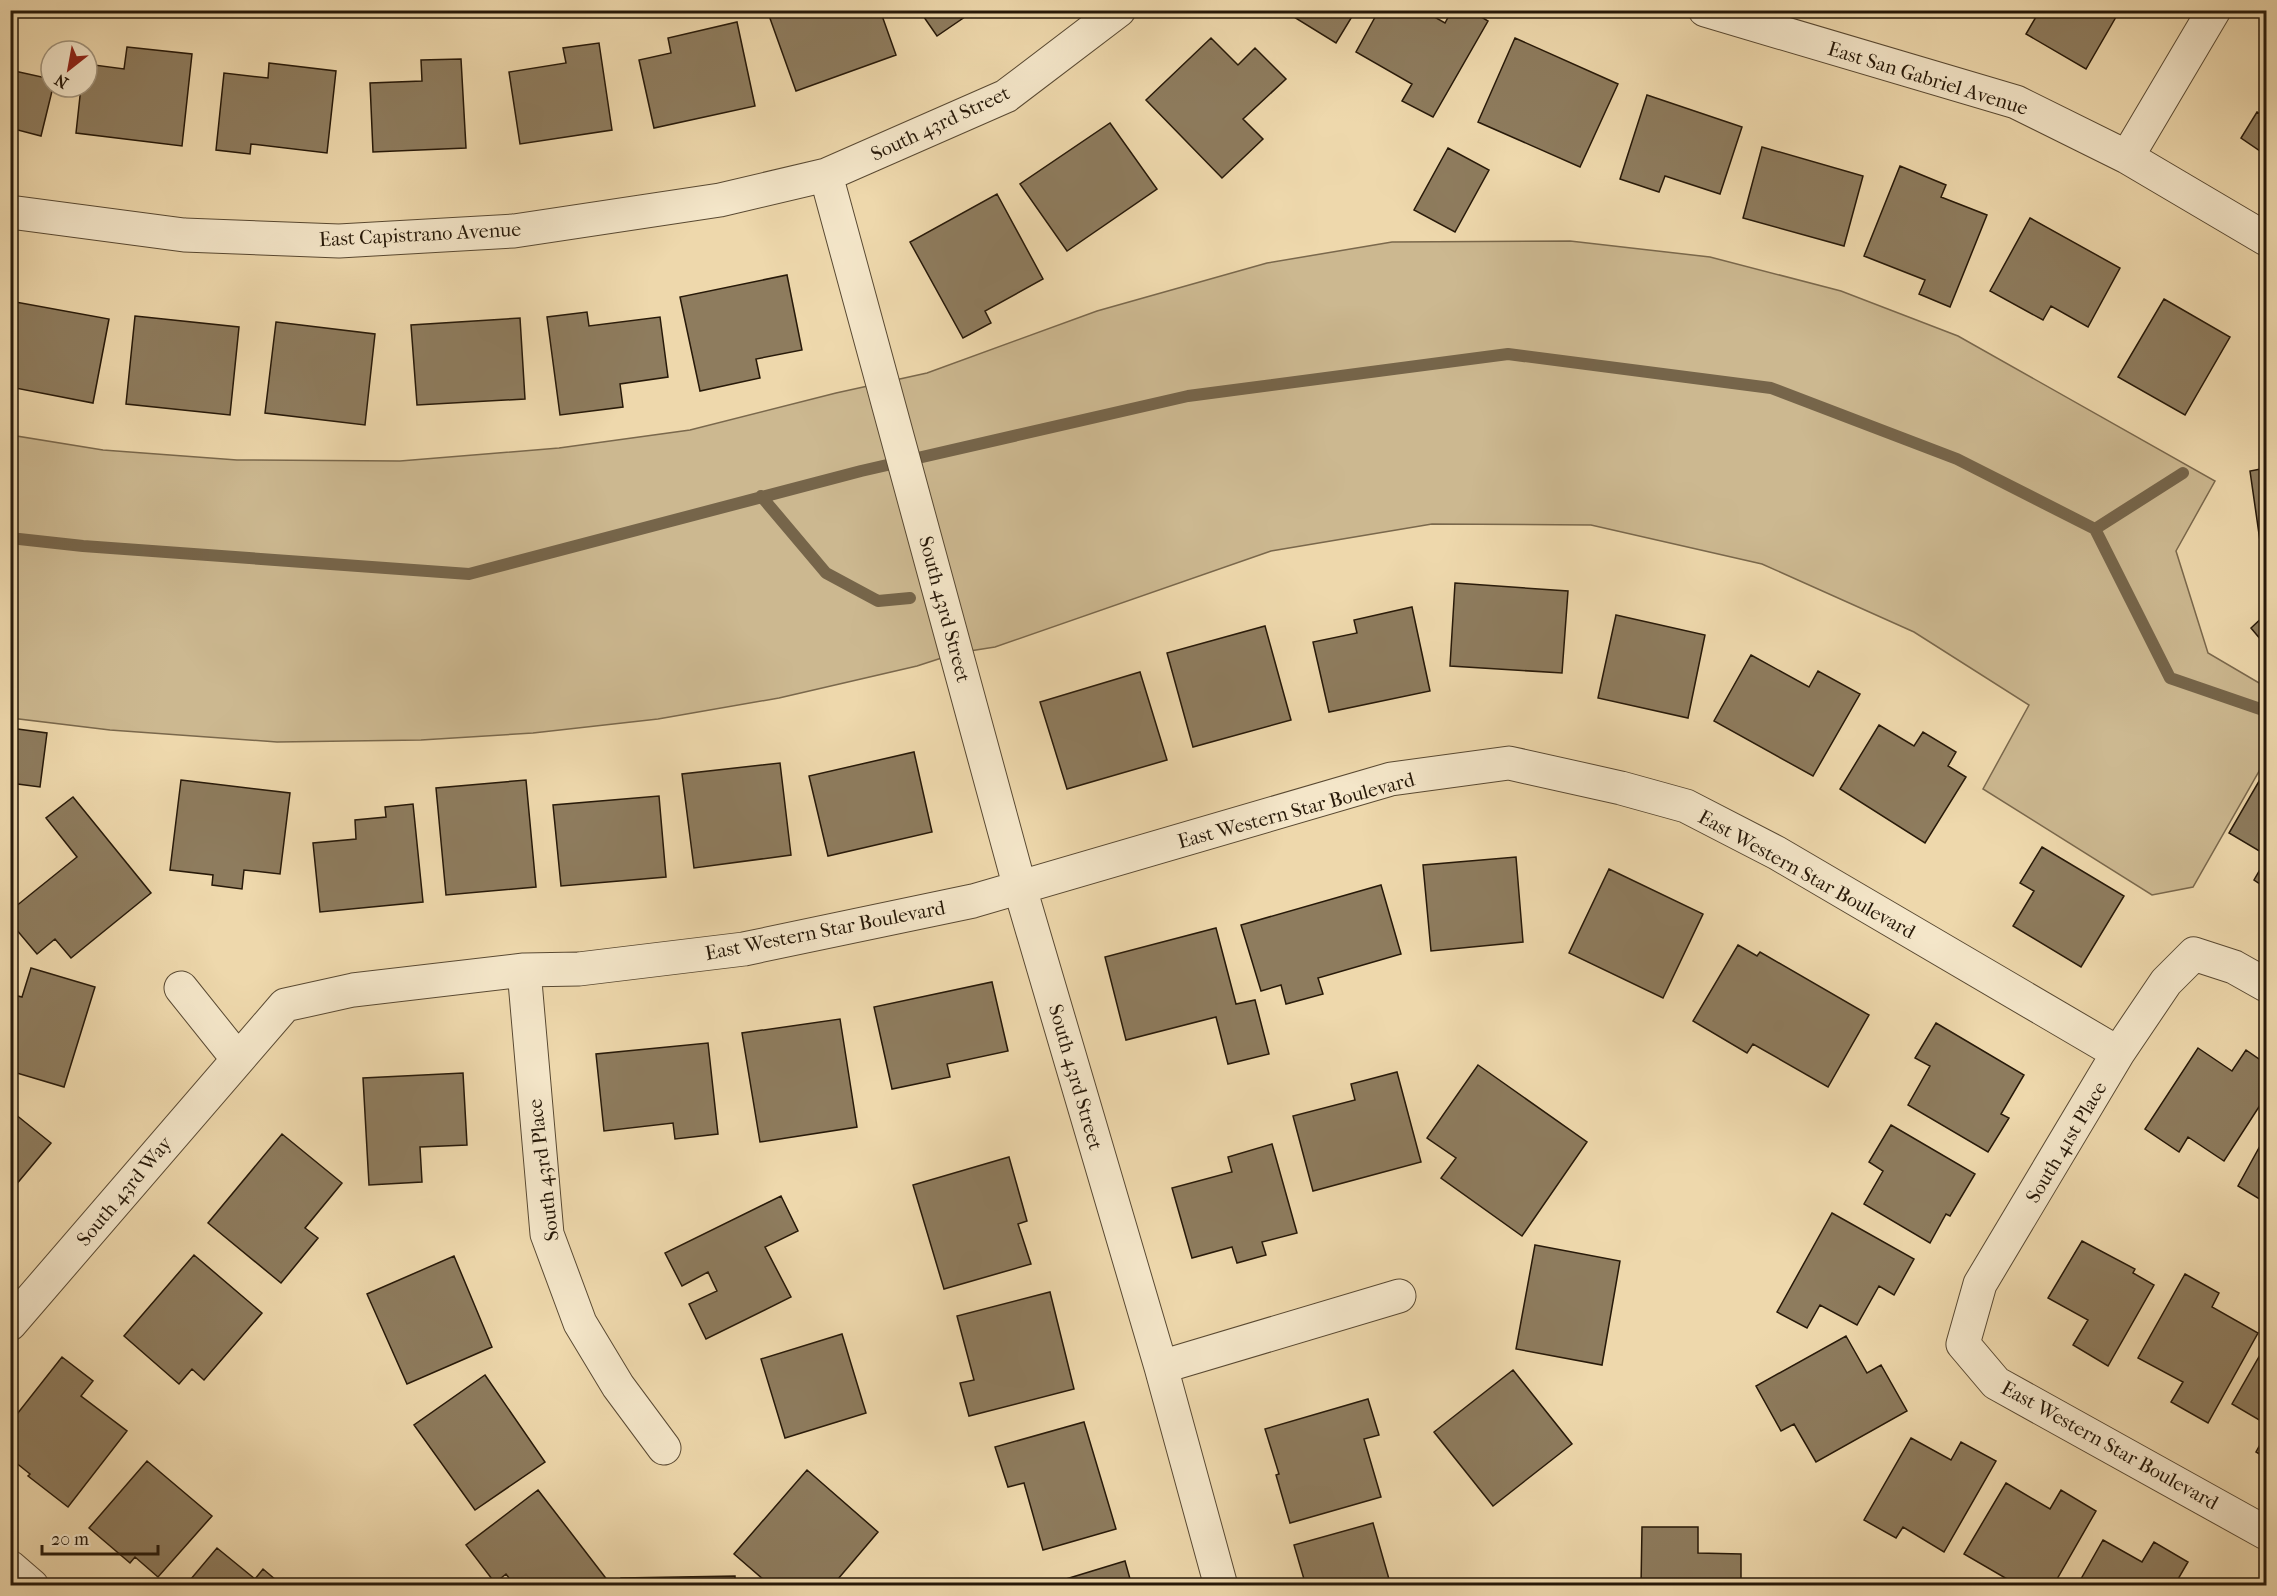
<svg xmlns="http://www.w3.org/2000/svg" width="2277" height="1596" font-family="'IM FELL French Canon',serif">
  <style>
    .green { fill: #ccb890; stroke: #7a684c; stroke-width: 1.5 }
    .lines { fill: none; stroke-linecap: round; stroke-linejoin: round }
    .stream { stroke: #76654a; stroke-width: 12 }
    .building { fill: #8e7c5e; stroke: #271909; stroke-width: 1.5 }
    .minor-casing { stroke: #594932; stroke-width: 35 }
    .minor { stroke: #f4e6c9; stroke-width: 33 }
    .labels { text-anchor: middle; stroke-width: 5; stroke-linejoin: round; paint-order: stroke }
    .street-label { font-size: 20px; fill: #271909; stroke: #f4e6c9 }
  </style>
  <rect width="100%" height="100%" fill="#eed8ac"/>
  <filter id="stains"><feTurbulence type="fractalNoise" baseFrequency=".00333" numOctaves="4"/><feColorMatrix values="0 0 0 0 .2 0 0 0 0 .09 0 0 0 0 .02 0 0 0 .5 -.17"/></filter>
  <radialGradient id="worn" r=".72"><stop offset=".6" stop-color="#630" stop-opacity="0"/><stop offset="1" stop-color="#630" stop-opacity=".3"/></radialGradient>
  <path class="green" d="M1570,241L1710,257L1841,291L1958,336L2215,481L2176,551L2208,653L2266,687V759L2193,887L2152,895L1983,789L2029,705L1914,632L1762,564L1591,525L1432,524L1271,551L995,647L957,653L917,666L779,698L658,719L533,733L421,740L277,742L110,730L11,718L10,435L103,450L237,460L400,461L559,448L690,430L836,393L927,373L1097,311L1267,263L1392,242Z"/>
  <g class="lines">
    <path class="stream" d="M761,496L826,573L878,601L910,598
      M2095,529L2183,473
      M10,538L83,546L469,574L861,471L1188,396L1508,354L1771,388L1957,459L2095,529L2170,678L2266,711"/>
  </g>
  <path class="building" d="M767,10H880L896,55L796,91Z
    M919,10H975L937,36Z
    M1291,10H1356L1336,43L1289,14Z
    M1379,10H1431L1429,14L1445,23L1452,10H1470L1488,21L1433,117L1402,101L1412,84L1356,52Z
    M2040,10H2120L2086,69L2026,34Z
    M737,22L755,106L654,128L639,60L671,53L668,38Z
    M1211,38L1238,65L1255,48L1286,79L1243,119L1263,139L1222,178L1146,100Z
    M1515,38L1618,84L1580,167L1478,122Z
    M599,43L612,130L520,144L509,72L566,63L563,48Z
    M127,47L192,54L182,146L76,133L81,87H87V64L124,69Z
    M461,59L466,148L373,152L370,83L422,81L421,60Z
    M269,63L336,71L327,153L251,144L250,154L216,150L224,73L268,78Z
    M10,70L51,79V87H53L41,136L10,128Z
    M1647,95L1742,127L1720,194L1665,176L1659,192L1620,179Z
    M2257,112L2266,117V155L2241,138Z
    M1110,123L1157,189L1067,251L1020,184Z
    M1762,147L1863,176L1844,246L1743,218Z
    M1448,148L1489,170L1455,232L1414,210Z
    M1900,166L1946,185L1941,197L1987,215L1950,307L1919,294L1925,280L1864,256Z
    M997,194L1043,279L985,311L991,323L963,338L910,242Z
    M2030,218L2120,268L2088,327L2051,306L2043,320L1990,291Z
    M787,275L802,350L756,359L760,378L700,391L680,297Z
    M2164,299L2230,337L2185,415L2118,377Z
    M10,301L109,319L93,403L10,387Z
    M587,312L589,326L660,317L668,377L620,384L623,407L560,415L547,317Z
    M135,316L239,327L230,415L126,404Z
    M520,318L525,399L417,405L411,325Z
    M276,322L375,334L365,425L265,413Z
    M2266,468V555H2262L2250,471Z
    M1455,583L1568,591L1562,673L1450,666Z
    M1412,607L1430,691L1329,712L1313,642L1357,633L1354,620Z
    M2266,614V646L2251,628Z
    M1616,615L1705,635L1688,718L1598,698Z
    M1265,626L1291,720L1193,747L1167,653Z
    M1751,655L1809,687L1818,671L1860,694L1813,776L1714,721Z
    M1140,672L1167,760L1067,789L1040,702Z
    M1879,725L1914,746L1923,732L1956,752L1948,766L1966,777L1925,843L1840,789Z
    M10,728L47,733L40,787L10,783Z
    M914,752L932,832L828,856L809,776Z
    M780,763L791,855L694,868L682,774Z
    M2262,776L2266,778V855L2229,833Z
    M181,780L290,793L280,874L244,870L242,889L212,885L213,875L170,870Z
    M526,780L536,887L446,895L436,788Z
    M659,796L666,877L561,886L553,805Z
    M73,797L151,893L71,958L55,939L37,954L10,922V911L77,857L46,818Z
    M413,804L423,902L320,912L313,843L356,839L355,820L386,817L385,807Z
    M2042,847L2124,896L2081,967L2013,926L2034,891L2020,883Z
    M1516,857L1523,942L1431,951L1423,865Z
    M2266,859V888L2254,880Z
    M1609,869L1703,914L1663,998L1569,953Z
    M1381,885L1401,954L1318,978L1323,994L1286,1004L1281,985L1261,991L1241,925Z
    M1216,928L1236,1004L1255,1000L1269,1054L1228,1064L1216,1017L1126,1040L1105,957Z
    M1738,945L1757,956L1760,952L1869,1015L1828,1087L1753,1044L1747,1053L1693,1021Z
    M31,968L95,987L64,1087L10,1071V994L22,997Z
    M992,982L1008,1051L947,1064L950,1077L892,1089L874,1007Z
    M840,1019L857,1127L760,1142L742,1033Z
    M1936,1023L2024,1075L2001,1114L2009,1118L1988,1152L1908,1105L1930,1066L1915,1058Z
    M708,1043L718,1134L675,1139L673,1123L604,1131L596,1054Z
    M2198,1048L2232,1071L2246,1050L2266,1064V1096L2224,1161L2188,1137L2179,1152L2145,1129Z
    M1478,1065L1587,1142L1522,1236L1441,1178L1456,1158L1427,1138Z
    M1397,1072L1421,1162L1313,1191L1293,1116L1355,1100L1351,1084Z
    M463,1073L467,1145L420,1147L422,1182L369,1185L363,1078Z
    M10,1110L51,1143L10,1192Z
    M1891,1125L1975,1174L1950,1216L1946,1214L1930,1243L1864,1204L1883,1171L1869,1162Z
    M282,1134L342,1183L305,1228L318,1238L281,1283L208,1223Z
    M2266,1135V1203L2238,1186Z
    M1272,1144L1297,1233L1262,1242L1266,1255L1237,1263L1232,1247L1192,1258L1172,1188L1232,1172L1228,1157Z
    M1009,1157L1027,1221L1018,1224L1031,1264L944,1289L913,1185Z
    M781,1196L798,1231L765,1247L791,1297L706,1339L689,1304L717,1291L708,1272L682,1286L665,1253Z
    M1832,1213L1914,1259L1894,1295L1879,1286L1857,1325L1820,1305L1807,1328L1777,1312Z
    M2082,1241L2135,1269L2133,1273L2154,1285L2108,1366L2073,1345L2088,1320L2048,1298Z
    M1535,1245L1620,1261L1602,1365L1516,1349Z
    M194,1255L262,1313L204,1380L192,1369L179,1384L124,1336Z
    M454,1256L492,1347L407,1384L367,1294Z
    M2185,1274L2219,1293L2212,1307L2258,1333L2208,1423L2171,1402L2183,1382L2138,1358Z
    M1050,1292L1074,1389L969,1416L960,1383L974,1380L957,1316Z
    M842,1334L866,1413L785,1438L761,1359Z
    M1846,1336L1867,1373L1881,1365L1907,1411L1816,1462L1794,1424L1781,1431L1756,1386Z
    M2264,1348L2266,1350V1424L2232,1404Z
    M62,1357L93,1381L81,1396L127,1431L68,1507L28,1476L30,1474L10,1458V1423Z
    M1513,1370L1572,1444L1493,1506L1434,1432Z
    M485,1375L545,1462L475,1510L414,1425Z
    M1368,1399L1379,1435L1364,1439L1381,1497L1290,1523L1276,1475L1279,1474L1265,1429Z
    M1084,1422L1116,1529L1043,1550L1024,1483L1008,1487L995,1447Z
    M2266,1434V1458L2256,1452Z
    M1911,1438L1951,1460L1961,1442L1996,1461L1944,1552L1903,1527L1896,1538L1864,1520Z
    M147,1461L212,1516L158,1577L135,1557L130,1563L89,1528Z
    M807,1470L878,1532L832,1586H771L734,1554Z
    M2006,1483L2050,1509L2061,1490L2096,1511L2053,1586H2019L1964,1554Z
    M538,1490L608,1581L603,1586H515L506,1574L495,1583L466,1545Z
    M1373,1523L1391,1586H1306L1294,1545Z
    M1642,1527H1698V1553L1741,1554V1586H1641Z
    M2103,1540L2142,1562L2154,1542L2188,1562L2174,1586H2077Z
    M217,1548L255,1579L263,1569L283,1586H185Z
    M1125,1561L1132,1586H1043Z
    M735,1576V1586H621V1578Z"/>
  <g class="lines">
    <defs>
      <path id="minor" d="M1705,10L2016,102L2127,157L2266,239
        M2127,157L2214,10
        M826,175L1020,888L1161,1367L1221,1586
        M10,212L184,235L339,241L514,231L720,200L826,175L1006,96L1119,10
        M524,970L547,1234L580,1323L618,1386L664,1448
        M2266,985L2234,967L2194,954L2166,982L2118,1053L1980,1284L1963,1344L1996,1383L2266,1533
        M181,988L237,1058
        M10,1324L285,1005L353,990L524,970L579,969L744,949L973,901L1391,779L1509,763L1621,788L1686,806L1777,853L2118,1053
        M1161,1367L1399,1296
        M10,1567L32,1586"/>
    </defs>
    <use href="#minor" class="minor-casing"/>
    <use href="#minor" class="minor"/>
  </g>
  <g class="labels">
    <g class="street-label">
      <text transform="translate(1928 78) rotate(17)" y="7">East San Gabriel Avenue</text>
      <text transform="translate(940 123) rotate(-25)" y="7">South 43rd Street</text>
      <text transform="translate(420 234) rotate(-3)" y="7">East Capistrano Avenue</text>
      <text transform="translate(945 609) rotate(75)" y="7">South 43rd Street</text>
      <text transform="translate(1296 810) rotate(-15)" y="7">East Western Star Boulevard</text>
      <text transform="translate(1807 874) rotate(29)" y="7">East Western Star Boulevard</text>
      <text transform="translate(825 930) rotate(-11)" y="7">East Western Star Boulevard</text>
      <text transform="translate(1076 1077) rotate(74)" y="7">South 43rd Street</text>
      <text transform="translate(2066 1142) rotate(-59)" y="7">South 41st Place</text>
      <text transform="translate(543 1170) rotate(-97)" y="7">South 43rd Place</text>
      <text transform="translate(124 1191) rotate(-50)" y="7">South 43rd Way</text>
      <text transform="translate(2110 1445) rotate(29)" y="7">East Western Star Boulevard</text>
    </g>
  </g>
  <rect width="2277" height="1596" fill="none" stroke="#eed8ac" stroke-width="36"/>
  <rect x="12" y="12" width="2253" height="1572" fill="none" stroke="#271909" stroke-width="3"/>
  <rect x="18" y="18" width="2241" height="1560" fill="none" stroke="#271909" stroke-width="1.5"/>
  <g transform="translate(69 69) rotate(211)"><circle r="28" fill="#f4e6c9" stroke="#a2947c" stroke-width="1.5"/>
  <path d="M0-4.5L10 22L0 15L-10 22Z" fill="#8f2418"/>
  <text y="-9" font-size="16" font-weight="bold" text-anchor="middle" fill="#271909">N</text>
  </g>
  <path d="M42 1545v9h116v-9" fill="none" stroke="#271909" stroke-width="3"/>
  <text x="51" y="1545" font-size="18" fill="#271909" stroke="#f4e6c9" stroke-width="4.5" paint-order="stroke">20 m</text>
  <rect width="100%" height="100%" filter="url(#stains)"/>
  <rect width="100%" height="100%" fill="url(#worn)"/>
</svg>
